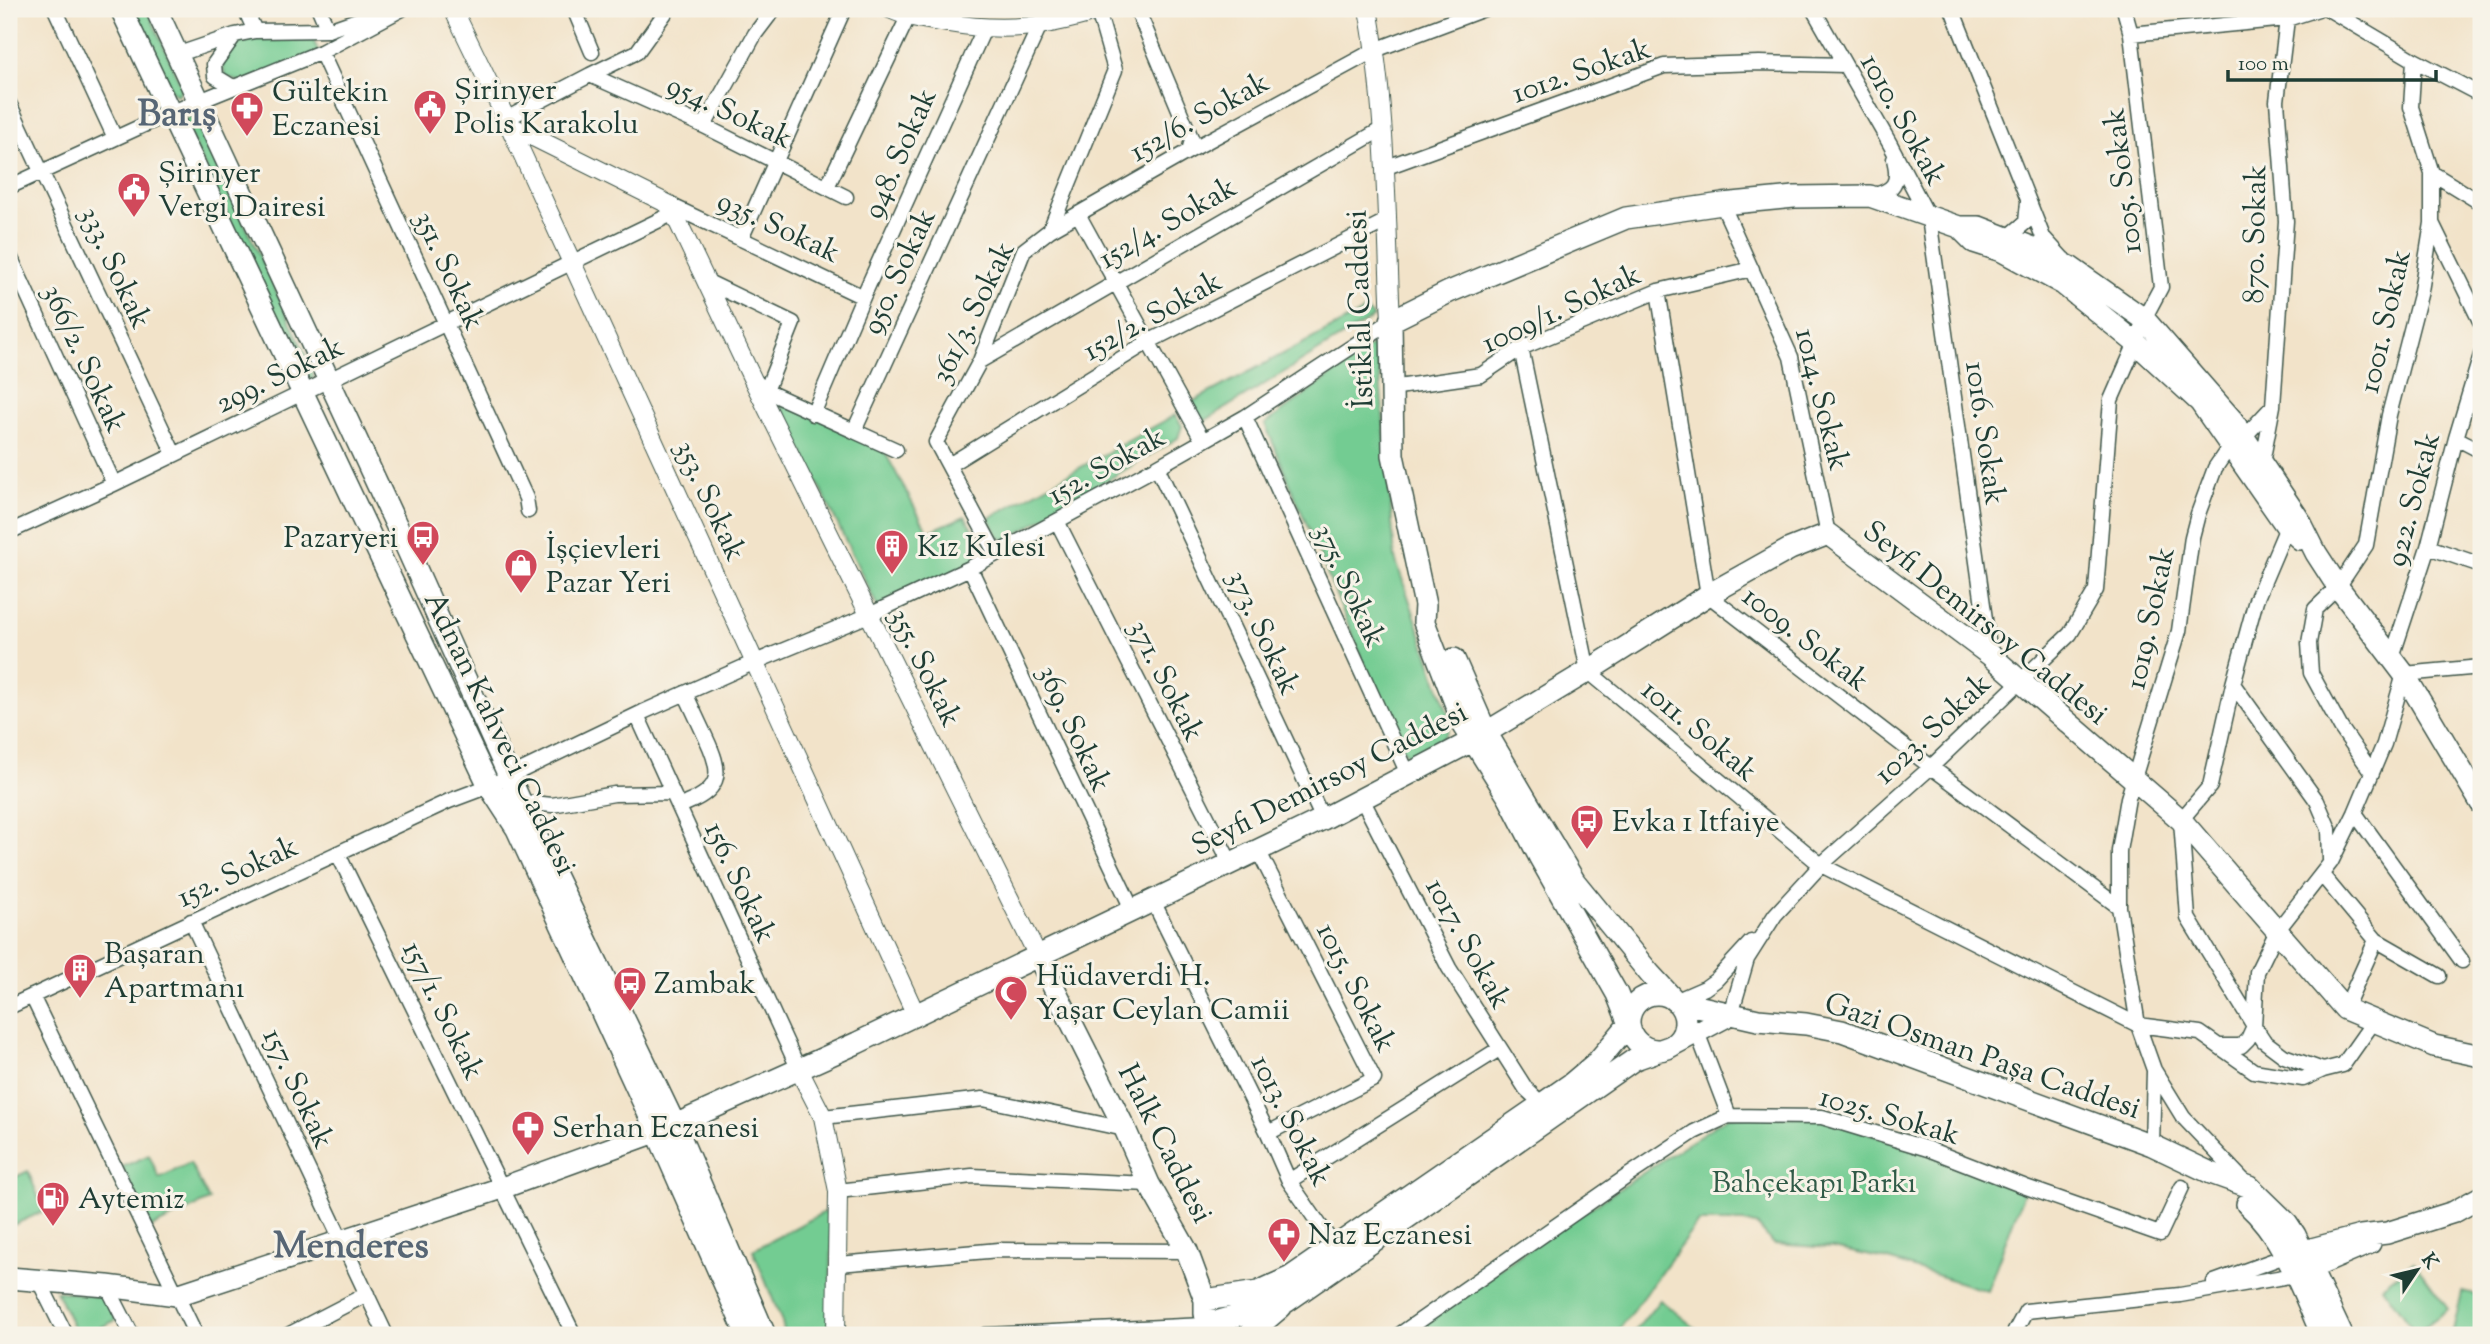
<svg xmlns="http://www.w3.org/2000/svg" width="2490" height="1344" font-family="'Sorts Mill Goudy',serif">
  <style>
    .green { fill: #73cc92; stroke: #498463; stroke-width: 2 }
    .lines { fill: none; stroke-linecap: round; stroke-linejoin: round }
    .minor-casing { stroke: #3f564a; stroke-width: 17 }
    .tertiary-casing { stroke: #3f564a; stroke-width: 20 }
    .secondary-casing { stroke: #3f564a; stroke-width: 24 }
    .minor { stroke: #fff; stroke-width: 14 }
    .tertiary { stroke: #fff; stroke-width: 18 }
    .secondary { stroke: #fff; stroke-width: 21 }
    .labels { text-anchor: middle; stroke-width: 6; stroke-linejoin: round; paint-order: stroke }
    .street-label { font-size: 30px; fill: #1f3d34; stroke: #f7f3e8 }
    .poi-label { font-size: 30px; fill: #1f3d34; stroke: #f7f3e8; text-anchor: start }
    .park-label { font-size: 30px; fill: #305a47; stroke: #f7f3e8 }
    .district-label { font-size: 37px; font-weight: bold; fill: #576675; stroke: #f7f3e8 }
  </style>
  <rect width="100%" height="100%" fill="#f7f3e8"/>
  <filter id="ink" filterUnits="userSpaceOnUse"><feTurbulence type="fractalNoise" baseFrequency=".0143" numOctaves="2"/><feDisplacementMap in="SourceGraphic" scale="14" xChannelSelector="R" yChannelSelector="G"/><feConvolveMatrix kernelMatrix="1 2 1 2 8 2 1 2 1" color-interpolation-filters="sRGB"/></filter>
  <filter id="wash" filterUnits="userSpaceOnUse"><feTurbulence type="fractalNoise" baseFrequency=".00686" numOctaves="4" result="noise"/><feDisplacementMap in="SourceGraphic" scale="28" xChannelSelector="R" yChannelSelector="G"/><feGaussianBlur stdDeviation="1.57" result="paint"/><feColorMatrix in="noise" values="0 0 0 0 0 0 0 0 0 0 0 0 0 0 0 0 0 1.4 0 .05"/><feComposite in="paint" operator="in"/></filter>
  <g filter="url(#wash)">
    <rect width="100%" height="100%" fill="#f2e3c9"/>
    <path class="green" d="M132,9H147L182,87L178,96L171,91Z
      M310,32L319,53L243,83L226,77L222,65L223,60L242,39Z
      M194,115L311,366L314,379L304,378L183,121Z
      M1366,310L1374,317L1201,423L1190,403Z
      M1377,342L1395,558L1450,719C1450,743 1430,747 1412,758L1401,748L1377,694L1265,424Z
      M776,396L880,443L928,532L965,516L989,558L879,610Z
      M1175,415L1182,426L1178,438L1007,540L999,538L989,518Z
      M1729,1116L1822,1117L2026,1187L1987,1291L1885,1259L1833,1248L1774,1244L1758,1226L1744,1222H1698L1615,1335H1399Z
      M149,1155L159,1178L190,1163L209,1200L151,1228L122,1167Z
      M28,1171L44,1211L9,1227V1180Z
      M828,1210L832,1246L828,1335H785L782,1322L753,1250Z
      M2414,1262L2448,1309L2416,1333L2382,1286Z
      M56,1291L104,1297L116,1320L85,1335H77Z
      M2462,1292L2481,1296V1335H2452Z
      M1660,1300L1704,1335H1632Z"/>
  </g>
  <g filter="url(#ink)">
    <g class="lines">
      <defs>
        <path id="minor" d="M55,9L115,138
          M245,9L255,31
          M319,9L328,30
          M574,9L592,52
          M1137,9L1192,140L1189,151
          M1813,9L1890,144L1929,218L1990,655
          M1952,9L2043,237L2063,259
          M2124,9L2131,34
          M2328,9L2414,60L2481,95
          M321,52L526,498L528,511
          M176,55L235,35L255,31L328,30L380,12
          M590,75L704,126L846,197
          M233,87L215,76L214,64L234,36
          M9,103L174,454
          M506,119L590,75L637,52L668,9
          M704,126L755,34L774,9
          M1384,168L1664,66L1759,63L1845,65
          M2432,173L2481,203
          M9,187L170,113L321,52L402,9
          M827,187L908,17
          M1871,196C1894,191 1900,183 1894,159
          M1722,204L1791,357L1828,534
          M670,205L863,297
          M1078,214L1203,441
          M2432,223L2481,323
          M1050,230L1189,151L1375,50L1484,9
          M2007,238L2026,222L2028,202
          M741,239L844,9
          M9,254L114,484
          M706,281L793,323L766,391
          M1658,291L1708,595L1931,767L2119,907
          M1521,348L1588,671L1821,865L2138,1025L2200,1033L2254,1071L2303,1079L2323,1070
          M980,361L1382,129
          M756,382L766,391L854,431L1039,27
          M1391,388L1481,375L1521,348L1658,291L1752,269
          M813,414L863,297L984,29
          M1245,417L1408,774
          M854,431L896,450
          M2456,438L2481,451
          M2262,463L2273,406L2286,221L2277,101L2287,19L2278,9
          M949,465L1148,342L1386,221
          M1157,467L1323,819
          M1057,521L1230,862
          M9,532L114,484L674,213
          M2428,547L2481,565
          M996,554L936,442L980,361L1024,250L1050,230L1115,70L1098,11
          M970,568L1133,911
          M2392,657L2428,547L2456,438L2481,355
          M2233,684L2317,801L2329,829L2330,860
          M685,693C692,708 699,723 706,738C721,770 724,788 687,803
          M637,715L799,1070
          M2371,771L2341,728L2311,673L2309,643L2315,609L2338,587L2366,545L2389,415L2421,291L2432,223V173L2411,107L2414,60
          M1362,799L1449,968L1526,1089L1542,1104
          M514,805L523,802L552,805L614,794L672,793
          M2355,813L2462,961
          M1258,850L1374,1079L1268,1133
          M338,854L574,1335
          M2322,875L2376,940L2439,976
          M1153,901L1268,1133L1289,1181L1335,1247
          M191,921L386,1335
          M32,996L196,1335
          M1675,1001L1705,988L1716,980L1751,942
          M9,1007L449,801L489,786L643,712L755,662L869,615L970,568L1157,467L1245,417L1391,321
          M2345,1009L2376,940
          M1731,1014L1747,959L1775,915L1821,865L1931,767L2070,634L2096,590L2111,400L2136,343L2144,319L2161,287L2131,34L2287,19L2318,9
          M2374,1021L2343,1065L2323,1070L2284,1056L2264,1041L2254,1026L2257,972L2277,931L2331,862L2355,813L2384,744L2404,674L2481,667
          M1697,1032L1729,1116
          M2221,1046H2241L2248,1039L2254,1026L2188,918L2181,820L2210,786L2233,684L2256,600L2287,527
          M823,1117L983,1099L1125,1129
          M2152,1145L2154,1071
          M1289,1181L1499,1049
          M2244,1181L2183,1117L2154,1070L2138,1025L2119,907V851L2128,798L2179,631L2192,537L2198,514L2215,468L2230,446L2245,436L2273,406
          M838,1191L972,1176L1149,1184
          M839,1264L999,1250L1187,1251
          M39,1281L66,1335
          M2214,1282L2285,1256
          M107,1286L132,1335
          M288,1335L367,1294
          M985,1335L1205,1325
          M1399,1335L1629,1175L1694,1132L1729,1116L1822,1117L1928,1149L2026,1187L2160,1234L2182,1187
          M2013,1335L2026,1311L2180,1295L2295,1275"/>
        <path id="tertiary" d="M453,9L509,125L916,1015
          M890,9C909,18 927,20 948,23C1006,33 1049,27 1105,9
          M1368,9C1387,111 1386,217 1391,321
          M509,125L670,205L752,378L1038,956
          M799,1070L823,1117L838,1191L836,1335"/>
        <path id="secondary" d="M121,9L489,786L517,829L657,1132L747,1335
          M156,9L400,533L531,825L675,1125L765,1335
          M1959,227L1974,242L2002,251L2063,284L2136,343L2200,402L2287,527L2300,539
          M1454,659L1486,732L1575,882L1650,974L1675,1001
          M1038,956L1125,1129L1149,1184L1187,1251L1205,1300V1314
          M1629 1022a28 28 0 1 1 56 0a28 28 0 1 1-56 0Z
          M1675,1001L1758,1020L1806,1024L1842,1031L2152,1145L2211,1173L2250,1187L2287,1223L2295,1235L2342,1335
          M1629,1024L1617,994L1539,856L1509,798L1464,726L1424,622L1425,605L1393,455L1391,321L1449,292L1626,218L1722,204L1794,197L1870,196L1959,227H1979L2036,249L2070,267L2144,319L2233,421L2300,521L2316,553L2338,587L2404,674L2481,803
          M2247,1204C2284,1237 2302,1290 2322,1335
          M2285,1256L2361,1236L2387,1233L2454,1212L2481,1197
          M2300,1273L2370,1243
          M9,1278L107,1286L177,1295L502,1188L675,1125L857,1043L1323,819L1472,741L1588,671L1708,595L1790,549L1828,534L1990,655L2181,820L2345,1009L2434,1046L2481,1056
          M1205,1300L1258,1292L1291,1277L1571,1084L1597,1062L1629,1024
          M1205,1325L1286,1302L1635,1059L1669,1047L1731,1014
          M1248,1335L1281,1307"/>
      </defs>
      <use href="#minor" class="minor-casing"/>
      <use href="#tertiary" class="tertiary-casing"/>
      <use href="#secondary" class="secondary-casing"/>
      <use href="#minor" class="minor"/>
      <use href="#tertiary" class="tertiary"/>
      <use href="#secondary" class="secondary"/>
    </g>
  </g>
  <defs>
    <symbol id="civic-pin" viewBox="-11 -11 22 30"><path d="M0 17L-7.5 6A9.5 9.5 0 1 1 7.5 6Z" fill="#d1495b" stroke="#f7f3e8"/><path d="M-.6-6.5H3V-4.5H.6V-3L4-1V1h2V6H-6V1h2V-1L-.6-3ZM-1.2 2.5V6h2.4V2.5Z" fill="#fff"/></symbol>
    <symbol id="pharmacy-pin" viewBox="-11 -11 22 30"><path d="M0 17L-7.5 6A9.5 9.5 0 1 1 7.5 6Z" fill="#d1495b" stroke="#f7f3e8"/><path d="M-2-6h4v4h4v4h-4v4h-4v-4h-4v-4h4Z" fill="#fff"/></symbol>
    <symbol id="bus-pin" viewBox="-11 -11 22 30"><path d="M0 17L-7.5 6A9.5 9.5 0 1 1 7.5 6Z" fill="#d1495b" stroke="#f7f3e8"/><path d="M-5-6H5V4H4V6H2V4H-2V6H-4V4H-5ZM-3.5-4V0h7V-4ZM-3.5 1.2v1.5H-2V1.2ZM2 1.2v1.5H3.5V1.2Z" fill="#fff"/></symbol>
    <symbol id="building-pin" viewBox="-11 -11 22 30"><path d="M0 17L-7.5 6A9.5 9.5 0 1 1 7.5 6Z" fill="#d1495b" stroke="#f7f3e8"/><path d="M-4-6H4V6H1V3H-1V6H-4ZM-2.5-4.3h1.7v1.8h-1.7ZM.8-4.3h1.7v1.8H.8ZM-2.5-1h1.7V.8h-1.7ZM.8-1h1.7V.8H.8Z" fill="#fff"/></symbol>
    <symbol id="shop-pin" viewBox="-11 -11 22 30"><path d="M0 17L-7.5 6A9.5 9.5 0 1 1 7.5 6Z" fill="#d1495b" stroke="#f7f3e8"/><path d="M-5-2.5h2.3a2.7 3.5 0 0 1 5.4 0H5L5.5 6h-11ZM-1.5-2.5h3a1.5 2.3 0 0 0-3 0Z" fill="#fff"/></symbol>
    <symbol id="mosque-pin" viewBox="-11 -11 22 30"><path d="M0 17L-7.5 6A9.5 9.5 0 1 1 7.5 6Z" fill="#d1495b" stroke="#f7f3e8"/><path d="M3.5-4.9A6 6 0 1 0 3.5 4.9A5 5 0 1 1 3.5-4.9Z" fill="#fff"/></symbol>
    <symbol id="fuel-pin" viewBox="-11 -11 22 30"><path d="M0 17L-7.5 6A9.5 9.5 0 1 1 7.5 6Z" fill="#d1495b" stroke="#f7f3e8"/><path d="M-5.5-6h7V0h2V4h1.3V-2.5L3-4.5l.8-.8L6-3V5H2.5V1h-1V6h-7ZM-4.2-4.7v3.2H.2V-4.7Z" fill="#fff"/></symbol>
  </defs>
  <g fill-rule="evenodd">
    <use href="#civic-pin" x="411" y="87" width="38" height="52"/>
    <use href="#pharmacy-pin" x="228" y="89" width="38" height="52"/>
    <use href="#civic-pin" x="115" y="170" width="38" height="52"/>
    <use href="#bus-pin" x="404" y="518" width="38" height="52"/>
    <use href="#building-pin" x="873" y="527" width="38" height="52"/>
    <use href="#shop-pin" x="502" y="546" width="38" height="52"/>
    <use href="#bus-pin" x="1568" y="802" width="38" height="52"/>
    <use href="#building-pin" x="61" y="951" width="38" height="52"/>
    <use href="#bus-pin" x="611" y="964" width="38" height="52"/>
    <use href="#mosque-pin" x="992" y="973" width="38" height="52"/>
    <use href="#pharmacy-pin" x="509" y="1108" width="38" height="52"/>
    <use href="#fuel-pin" x="34" y="1179" width="38" height="52"/>
    <use href="#pharmacy-pin" x="1265" y="1215" width="38" height="52"/>
  </g>
  <g class="labels">
    <g class="street-label">
      <text transform="translate(1581 70) rotate(-19)" y="10">1012. Sokak</text>
      <text transform="translate(730 111) rotate(25)" y="10">954. Sokak</text>
      <text transform="translate(1199 116) rotate(-29)" y="10">152/6. Sokak</text>
      <text transform="translate(1904 119) rotate(61)" y="10">1010. Sokak</text>
      <text transform="translate(899 153) rotate(-66)" y="10">948. Sokak</text>
      <text transform="translate(2122 181) rotate(-97)" y="10">1005. Sokak</text>
      <text transform="translate(1167 222) rotate(-30)" y="10">152/4. Sokak</text>
      <text transform="translate(779 226) rotate(25)" y="10">935. Sokak</text>
      <text transform="translate(2254 234) rotate(-89)" y="10">870. Sokak</text>
      <text transform="translate(116 267) rotate(65)" y="10">333. Sokak</text>
      <text transform="translate(450 270) rotate(65)" y="10">351. Sokak</text>
      <text transform="translate(898 271) rotate(-65)" y="10">950. Sokak</text>
      <text transform="translate(1561 308) rotate(-25)" y="10">1009/1. Sokak</text>
      <text transform="translate(1359 309) rotate(-92)" y="10">İstiklal Caddesi</text>
      <text transform="translate(972 312) rotate(-64)" y="10">361/3. Sokak</text>
      <text transform="translate(1152 315) rotate(-29)" y="10">152/2. Sokak</text>
      <text transform="translate(2384 321) rotate(-77)" y="10">1001. Sokak</text>
      <text transform="translate(85 358) rotate(65)" y="10">366/2. Sokak</text>
      <text transform="translate(279 374) rotate(-26)" y="10">299. Sokak</text>
      <text transform="translate(1823 399) rotate(76)" y="10">1014. Sokak</text>
      <text transform="translate(1986 433) rotate(82)" y="10">1016. Sokak</text>
      <text transform="translate(1106 465) rotate(-29)" y="10">152. Sokak</text>
      <text transform="translate(2412 499) rotate(-75)" y="10">922. Sokak</text>
      <text transform="translate(711 500) rotate(65)" y="10">353. Sokak</text>
      <text transform="translate(1350 585) rotate(65)" y="10">375. Sokak</text>
      <text transform="translate(2149 618) rotate(-78)" y="10">1019. Sokak</text>
      <text transform="translate(1986 622) rotate(39)" y="10">Seyfi Demirsoy Caddesi</text>
      <text transform="translate(1264 632) rotate(65)" y="10">373. Sokak</text>
      <text transform="translate(1806 638) rotate(38)" y="10">1009. Sokak</text>
      <text transform="translate(926 667) rotate(64)" y="10">355. Sokak</text>
      <text transform="translate(1167 680) rotate(63)" y="10">371. Sokak</text>
      <text transform="translate(1075 728) rotate(65)" y="10">369. Sokak</text>
      <text transform="translate(1932 728) rotate(-43)" y="10">1023. Sokak</text>
      <text transform="translate(1700 730) rotate(40)" y="10">1011. Sokak</text>
      <text transform="translate(501 733) rotate(64)" y="10">Adnan Kahveci Caddesi</text>
      <text transform="translate(1329 778) rotate(-27)" y="10">Seyfi Demirsoy Caddesi</text>
      <text transform="translate(237 871) rotate(-25)" y="10">152. Sokak</text>
      <text transform="translate(741 882) rotate(65)" y="10">156. Sokak</text>
      <text transform="translate(1469 943) rotate(61)" y="10">1017. Sokak</text>
      <text transform="translate(1357 987) rotate(63)" y="10">1015. Sokak</text>
      <text transform="translate(444 1010) rotate(64)" y="10">157/1. Sokak</text>
      <text transform="translate(1983 1055) rotate(19)" y="10">Gazi Osman Paşa Caddesi</text>
      <text transform="translate(299 1088) rotate(65)" y="10">157. Sokak</text>
      <text transform="translate(1890 1115) rotate(16)" y="10">1025. Sokak</text>
      <text transform="translate(1292 1120) rotate(63)" y="10">1013. Sokak</text>
      <text transform="translate(1166 1143) rotate(63)" y="10">Halk Caddesi</text>
    </g>
    <g class="poi-label">
      <text x="454" y="99">Şirinyer<tspan x="454" dy="34">Polis Karakolu</tspan></text>
      <text x="272" y="101">Gültekin<tspan x="272" dy="34">Eczanesi</tspan></text>
      <text x="158" y="182">Şirinyer<tspan x="158" dy="34">Vergi Dairesi</tspan></text>
      <text x="398" y="547" text-anchor="end">Pazaryeri</text>
      <text x="917" y="556">Kız Kulesi</text>
      <text x="546" y="558">İşçievleri<tspan x="546" dy="34">Pazar Yeri</tspan></text>
      <text x="1612" y="831">Evka 1 Itfaiye</text>
      <text x="104" y="963">Başaran<tspan x="104" dy="34">Apartmanı</tspan></text>
      <text x="1036" y="985">Hüdaverdi H.<tspan x="1036" dy="34">Yaşar Ceylan Camii</tspan></text>
      <text x="654" y="993">Zambak</text>
      <text x="552" y="1137">Serhan Eczanesi</text>
      <text x="78" y="1208">Aytemiz</text>
      <text x="1308" y="1244">Naz Eczanesi</text>
    </g>
    <g class="park-label">
      <text x="1814" y="1192">Bahçekapı Parkı</text>
    </g>
    <g class="district-label">
      <text x="177" y="125">Barış</text>
      <text x="351" y="1257">Menderes</text>
    </g>
  </g>
  <rect width="2490" height="1344" fill="none" stroke="#f7f3e8" stroke-width="35"/>
  <g transform="translate(2417 1270) rotate(55)" stroke="#f7f3e8" stroke-width="5" paint-order="stroke">
  <path d="M0-5L12 26L0 18L-12 26Z" fill="#1f3d34"/>
  <text y="-10" font-size="19" font-weight="bold" text-anchor="middle" fill="#1f3d34">K</text>
  </g>
  <path d="M2228 70v10h208v-10" fill="none" stroke="#1f3d34" stroke-width="3.5"/>
  <text x="2238" y="70" font-size="21" fill="#1f3d34" stroke="#f7f3e8" stroke-width="5" paint-order="stroke">100 m</text>
</svg>
